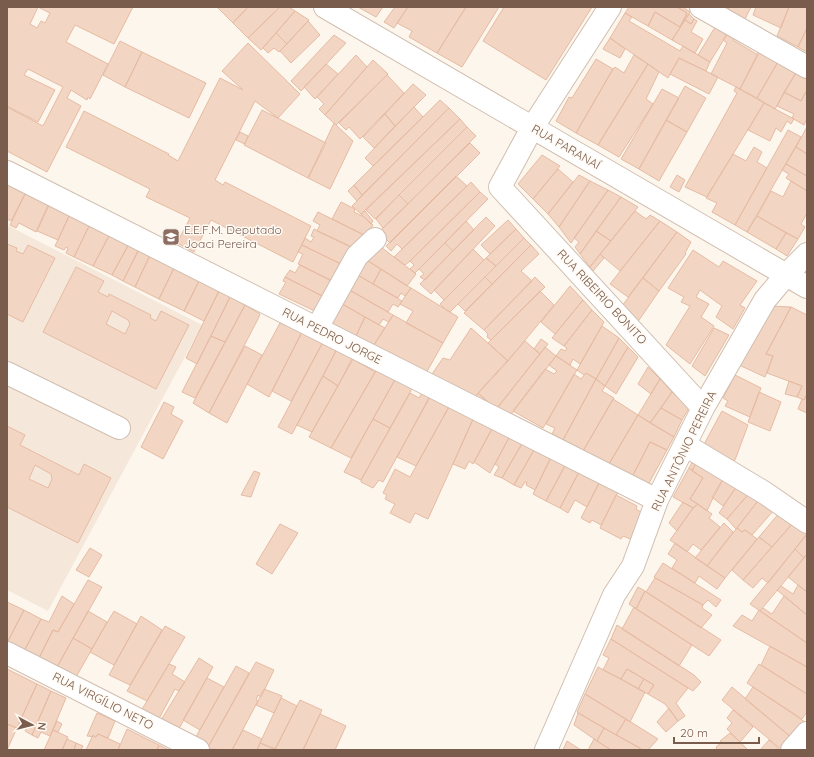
<svg xmlns="http://www.w3.org/2000/svg" width="814" height="757" font-family="Quicksand,sans-serif">
  <style>
    .residential { fill: #f5e8da }
    .building { fill: #f3d5c3; stroke: #e6bba3; fill-rule: evenodd }
    .lines { fill: none; stroke-linecap: round; stroke-linejoin: round }
    .minor-casing { stroke: #d1beb0; stroke-width: 24 }
    .minor { stroke: #fff; stroke-width: 22 }
    .labels { text-anchor: middle; stroke-width: 3; stroke-linejoin: round; paint-order: stroke }
    .street-label { font-size: 12px; fill: #7a5c4d; stroke: #fffaf3 }
    .education-label { font-size: 12px; fill: #785e54; stroke: #fffaf3; text-anchor: start }
  </style>
  <rect width="100%" height="100%" fill="#fdf6ec"/>
  <path class="residential" d="M7,225L202,325L48,611L7,590Z"/>
  <path class="building" d="M7,7H133L114,44L75,25L66,42L108,64L90,99L88,97L87,100L71,90L67,98L81,106L47,172L7,151V107L43,126L63,87L28,69L24,75L55,90L38,122L7,106ZM38,7L50,13L45,23L41,21L37,28L30,24Z
    M217,7H248L233,23Z
    M248,7H280L248,38L233,23Z
    M280,7H289L295,11L261,50L248,38Z
    M358,7H383L376,17Z
    M395,7H408L394,28L384,22Z
    M408,7H466L437,53L409,37L412,31L397,23Z
    M466,7H499L462,67L437,53Z
    M504,7H592L546,80L483,41Z
    M629,7H677L687,13L680,27L655,12L648,26L625,13Z
    M677,7H683L690,12L672,40L648,26L655,12L680,27L687,13Z
    M729,7H751L745,19L728,9Z
    M756,7H789L781,28L753,15Z
    M789,7H807V28L798,47L777,36Z
    M295,11L309,20L287,44L276,33Z
    M625,13L632,17L629,21L680,51L683,46L710,62L706,71L679,58L668,78L610,38Z
    M689,14L694,19L691,24L685,20Z
    M694,19L697,21L691,32L703,39L695,53L672,40L685,20L691,24Z
    M308,21L320,35L291,63L280,51Z
    M717,24L729,31L710,62L698,55Z
    M807,28V52L798,47Z
    M729,31L736,35L733,40L758,55L740,89L711,74L727,43L723,40Z
    M276,33L287,44L279,52L274,48L268,53L263,48Z
    M334,35L346,43L301,91L291,81Z
    M610,38L625,49L620,58L603,49Z
    M120,41L142,52L125,87L103,75Z
    M248,43L300,94L278,118L255,101L215,180L223,185L225,182L311,226L293,262L211,220L194,252L177,243L190,218L146,197L150,189L66,147L84,111L169,154L168,155L178,161L220,78L243,90L222,71Z
    M760,49L779,60L757,98L740,89Z
    M142,52L206,83L189,118L125,87Z
    M356,55L367,67L325,115L319,109L324,104L317,97Z
    M634,55L648,64L598,145L576,133L613,69L615,67L624,73Z
    M679,58L718,77L709,94L670,74Z
    M596,59L613,69L576,133L556,121L569,97L572,98Z
    M373,60L388,74L336,125L325,115Z
    M779,60L797,71L775,109L757,98Z
    M326,64L338,74L315,99L304,87Z
    M648,64L659,72L646,99L653,104L619,157L598,145Z
    M797,71L807,76V90L801,101L784,92Z
    M387,75L404,93L360,139L349,127L346,130L339,123Z
    M413,84L426,95L395,126L385,114Z
    M685,86L706,98L687,132L666,120Z
    M736,87L764,103L707,197L685,187L737,93L734,91Z
    M662,89L679,98L639,169L621,159Z
    M807,90V119L804,125L792,118L794,114L777,106L784,92L801,101Z
    M440,100L449,108L362,195L354,185Z
    M764,103L794,119L791,124L787,121L781,132L776,128L770,141L748,130Z
    M414,107L423,117L373,166L365,158Z
    M449,108L460,119L361,214L352,206Z
    M262,110L326,143L308,178L244,145Z
    M385,114L395,126L374,148L363,137Z
    M460,119L467,127L375,219L366,210Z
    M666,120L687,132L659,181L639,169Z
    M334,123L353,141L330,189L308,178Z
    M467,127L476,136L408,204L399,195Z
    M807,127V154L796,147Z
    M788,130L801,137L747,232L735,225Z
    M240,132L248,136L245,144L236,140Z
    M470,143L480,153L390,243L379,232Z
    M754,147L762,152L757,162L767,168L735,225L712,212L717,203L706,198L733,154L746,161Z
    M796,147L807,154V176L786,164Z
    M542,155L560,166L533,199L518,184Z
    M786,164L807,176V191L786,178L789,174L782,170Z
    M558,169L573,182L548,214L533,199Z
    M579,175L590,181L559,227L548,214Z
    M677,175L685,180L679,192L670,187Z
    M456,176L467,186L402,249L397,244L391,251L386,246Z
    M7,179L27,190L11,221L7,219Z
    M590,181L608,190L571,243L559,227Z
    M791,181L807,191V213L801,224L805,227L798,239L757,216L771,191L783,197Z
    M471,182L480,192L410,261L405,265L394,257Z
    M354,185L362,195L357,201L348,191Z
    M27,190L50,201L36,232L19,223L16,228L10,225Z
    M608,190L621,197L580,254L575,247L579,242L574,238Z
    M480,192L488,199L415,273L410,269L414,265L410,261Z
    M399,195L408,204L383,228L376,219Z
    M621,197L638,207L611,241L596,231Z
    M341,202L355,209L354,212L364,217L373,225L366,236L332,219Z
    M49,205L70,214L58,240L37,231Z
    M365,211L373,221L371,224L361,214Z
    M635,211L646,219L650,215L660,221L620,271L600,254Z
    M318,212L366,236L359,251L317,231L320,225L313,221Z
    M70,214L91,222L74,257L66,253L68,248L66,247L64,250L55,246Z
    M757,216L786,233L776,249L747,232Z
    M486,217L495,226L431,294L420,284Z
    M508,220L516,229L490,254L481,245Z
    M466,221L474,230L453,251L445,243Z
    M660,221L677,232L628,297L610,284Z
    M91,222L111,232L93,266L74,257Z
    M314,229L356,249L345,266L302,245L305,238L311,242L314,237L311,236Z
    M516,229L524,238L496,266L486,258Z
    M596,231L611,241L590,267L580,254Z
    M111,232L130,242L112,275L93,266Z
    M677,232L691,242L685,253L686,254L659,291L643,278Z
    M786,233L798,239L787,256L776,249Z
    M524,238L531,245L492,284L485,277Z
    M130,242L140,247L123,281L112,275Z
    M445,243L453,251L425,280L420,277L424,274L419,269Z
    M7,244L17,248L16,251L23,254L28,245L55,258L23,322L7,314Z
    M377,244L416,274L407,286L365,259Z
    M302,245L345,266L337,283L298,264L303,254L298,252Z
    M531,245L539,254L521,271L532,281L484,330L464,313Z
    M140,247L151,253L135,287L123,281Z
    M473,249L484,260L444,300L434,290Z
    M693,250L719,267L723,261L757,281L740,305L745,308L733,329L716,317L722,306L700,290L696,297L709,304L701,317L714,326L690,364L666,345L690,306L681,302L684,297L668,288Z
    M151,253L174,268L159,299L135,287Z
    M600,254L604,258L593,271L590,267Z
    M360,256L381,269L373,284L351,271Z
    M486,258L496,266L450,312L446,310L440,304Z
    M300,265L335,283L328,299L285,277L290,270L295,273Z
    M76,267L104,281L98,292L108,297L109,294L151,315L150,318L156,321L161,311L189,325L156,389L43,332ZM112,311L128,320L130,324L125,334L106,324Z
    M174,268L199,281L184,311L159,299Z
    M381,269L411,288L405,296L401,293L398,298L373,284Z
    M356,274L402,301L398,307L393,304L388,312L348,289Z
    M285,277L328,299L321,314L279,294L286,282L283,281Z
    M485,277L492,284L465,311L458,304Z
    M535,277L545,287L491,340L487,337L488,334L484,330Z
    M643,278L659,291L637,323L622,306Z
    M199,281L219,291L204,321L184,311Z
    M570,286L583,300L555,334L541,322Z
    M344,287L393,315L389,322L383,319L379,325L337,301Z
    M411,288L458,317L443,343L406,323L413,311L400,304Z
    M219,291L230,297L197,364L186,358Z
    M540,291L554,305L508,361L488,343Z
    M230,297L245,305L225,342L211,336Z
    M583,300L592,310L564,346L552,338Z
    M337,301L365,317L355,338L327,321Z
    M245,305L260,314L258,319L209,413L193,403Z
    M770,306L791,307L766,354L773,356L765,377L739,365Z
    M791,307L807,315V394L804,400L797,397L802,386L767,373L773,356L766,354Z
    M592,310L604,322L580,364L573,359L570,365L556,356L561,349L565,351L567,348L564,346Z
    M393,315L443,343L425,375L372,348Z
    M365,317L385,328L372,348L355,338Z
    M280,323L302,332L269,397L247,384Z
    M602,326L619,338L596,379L586,373L584,375L577,370Z
    M471,328L508,361L473,399L430,377L443,358L450,360Z
    M714,328L729,335L705,376L692,366Z
    M302,332L323,342L291,401L272,391Z
    M211,336L225,342L195,398L182,392Z
    M619,338L628,347L605,386L596,379Z
    M541,339L548,344L540,354L534,349Z
    M525,341L540,354L496,409L478,393Z
    M323,342L337,349L292,434L278,427Z
    M245,346L262,355L227,423L209,413Z
    M545,347L556,356L509,417L496,410Z
    M628,347L638,357L616,394L605,386Z
    M337,349L353,357L338,386L323,376Z
    M556,356L577,370L543,428L513,411L545,369L554,374L557,371L549,365Z
    M353,359L375,372L331,448L309,437Z
    M648,367L660,379L651,394L638,384Z
    M377,369L396,378L351,458L331,448Z
    M586,373L596,379L563,440L552,434L555,428L546,424L574,374L581,379Z
    M735,375L761,388L750,417L725,406L728,401L723,398Z
    M323,376L338,386L312,432L297,425Z
    M397,376L414,385L390,428L373,419Z
    M596,379L605,386L602,391L614,398L583,451L563,440Z
    M660,379L672,392L650,423L638,415Z
    M789,381L802,386L797,397L785,394Z
    M672,392L689,408L682,420L661,408Z
    M759,392L781,402L770,431L748,422Z
    M410,393L419,398L422,393L430,397L383,482L379,480L373,488L361,482V480Z
    M478,393L496,409L473,399Z
    M431,394L450,405L416,466L397,457Z
    M807,394V413L798,409L802,399L804,400Z
    M613,399L638,415L609,464L583,451Z
    M164,402L174,407L171,414L183,421L163,459L141,447Z
    M450,405L474,417L428,519L415,513L410,523L390,513L395,504L385,499L387,495L383,493L395,469L410,477Z
    M661,408L682,420L674,437L650,423Z
    M722,411L748,425L735,460L730,465L702,448Z
    M638,415L674,437L667,450L650,442L632,477L609,464Z
    M474,417L494,425L473,464L469,461L465,469L453,464Z
    M373,419L390,428L361,480L344,472Z
    M494,425L511,434L490,473L474,462Z
    M7,426L25,435L20,445L69,470L79,475L84,464L111,478L78,543L7,507ZM35,465L51,474L52,479L48,488L29,479Z
    M511,434L523,442L502,478L494,475L499,467L495,464Z
    M523,442L534,450L514,485L502,478Z
    M650,442L667,450L648,485L632,477Z
    M534,450L550,459L535,490L526,485L527,482H525L521,488L514,485Z
    M553,454L567,462L546,501L533,494Z
    M696,455L699,457L692,471L689,468Z
    M699,457L726,474L712,497L713,498L707,511L690,499L703,478L692,471Z
    M567,462L580,470L560,508L546,501Z
    M689,468L703,478L690,499L698,504L693,508L673,497Z
    M254,471L260,473L251,497L241,495Z
    M579,472L599,483L587,507L575,500L568,513L560,508Z
    M726,474L739,483L723,506L713,498Z
    M599,483L619,490L601,525L592,520L590,523L581,518Z
    M739,483L752,490L727,519L719,513Z
    M752,490L761,497L736,529L727,519Z
    M616,495L637,506L636,509L644,514L633,540L623,536L621,539L600,528Z
    M761,497L775,509L752,535L745,530L742,532L737,528Z
    M683,502L693,508L677,531L669,523Z
    M698,504L712,514L709,518L720,527L701,550L693,544L687,552L670,540L693,508Z
    M780,512L793,523L772,547L759,537Z
    M724,523L733,532L707,566L695,558Z
    M793,523L807,534L768,583L762,578L753,588L743,580Z
    M280,524L298,533L272,574L256,564Z
    M737,528L742,532L745,530L757,539L725,578L707,566Z
    M807,534V554L804,558L795,549Z
    M759,537L772,547L743,580L732,570Z
    M675,543L725,578L717,589L699,576L695,583L672,568L677,560L668,554Z
    M90,548L102,555L89,577L76,570Z
    M795,549L804,558L760,611L750,604Z
    M806,555L807,556V592L788,577Z
    M663,563L721,600L716,607L708,600L703,605L654,577Z
    M655,578L703,605L702,608L712,615L701,628L646,592Z
    M88,580L102,587L57,667L38,660L53,630L58,632Z
    M798,585L807,592V615L777,590L781,586L793,594Z
    M638,587L645,591L636,609L629,604Z
    M645,591L721,640L709,656L636,609Z
    M62,596L74,604L58,632L53,630L38,660L23,653L41,619L49,622Z
    M784,596L807,615V643L760,611L763,608L772,614Z
    M7,602L24,610L7,643Z
    M634,607L692,645L679,666L622,629Z
    M24,610L41,619L23,653L7,643Z
    M759,610L807,643V667L733,626L742,615L752,621Z
    M88,611L107,622L92,649L73,638Z
    M114,611L137,624L114,665L90,652Z
    M141,616L162,630L130,685L109,675Z
    M617,625L694,675L701,682L693,691L611,639Z
    M165,626L185,637L147,701L127,691Z
    M73,638L92,649L76,677L57,667Z
    M611,639L688,688L676,703L685,716L678,721L665,704L648,694L654,685L627,669L621,679L603,670L609,658L603,655Z
    M770,646L807,667V694L761,665Z
    M199,658L213,667L176,734L158,725Z
    M256,662L274,670L261,697L258,695L256,700L258,701L232,750L207,749Z
    M169,664L176,667L172,674L185,682L179,691L175,689L156,724L141,711Z
    M759,664L807,694V712L802,719L747,683Z
    M236,666L249,673L207,749L193,742Z
    M598,667L645,692L630,722L585,694Z
    M7,669L37,684L17,728L7,724Z
    M627,669L644,679L638,689L621,679Z
    M207,678L224,687L200,730L183,720Z
    M644,679L654,685L648,694L638,689Z
    M37,684L51,691L32,735L25,731L27,727L19,723Z
    M732,687L792,738L782,750L722,700Z
    M753,687L805,722L792,738L745,699Z
    M264,689L282,696L274,713L256,705Z
    M51,691L66,698L50,736L41,732L38,738L32,735Z
    M585,694L626,719L616,735L577,712Z
    M281,698L297,706L275,749L260,743Z
    M300,700L322,710L303,750H275Z
    M669,708L678,721L666,732L657,722Z
    M733,710L753,727L740,742L727,729L732,723L727,718Z
    M97,713L115,721L108,738L98,734L96,737L87,736Z
    M578,713L604,728L597,741L574,725Z
    M320,714L346,726L335,750H303Z
    M626,719L658,739L648,750H643L616,735Z
    M57,721L62,724L58,732L53,730Z
    M7,724L17,728L7,750Z
    M604,728L640,748L639,750H611L597,741Z
    M127,729L159,745L157,750H118Z
    M53,730L68,737L62,750H44Z
    M243,730L262,739L257,750H232Z
    M730,733L740,742L748,750H717L716,747L722,742L720,741Z
    M98,734L120,744L118,750H86L93,735L96,737Z
    M67,739L76,743L74,750H62Z
    M594,739L597,741L611,750H588Z
    M769,740L780,750H760Z
    M567,741L581,750H563Z
    M76,743L83,746L81,750H74Z
    M260,743L275,749L257,750Z
    M159,745L169,750H157Z"/>
  <g class="lines">
    <defs>
      <path id="minor" d="M325,7L807,287
        M610,7L532,128L500,187L703,408
        M701,7L807,67
        M7,172L657,500
        M317,328L357,256L375,239
        M7,373L119,428
        M685,445L765,493L807,522
        M7,653L198,750
        M546,750L614,595L633,566L657,500L703,408L765,300L786,275L807,254
        M792,750L807,733"/>
    </defs>
    <use href="#minor" class="minor-casing"/>
    <use href="#minor" class="minor"/>
  </g>
  <defs>
    <symbol id="school-square" viewBox="-11 -11 22 22"><rect x="-9" y="-9" width="18" height="18" rx="4" fill="#8d6e63" stroke="#fffaf3"/><path d="M0-5L7-2L0 1L-7-2ZM-4 1L0 2.5L4 1V4Q0 6-4 4Z" fill="#fff"/></symbol>
  </defs>
  <g fill-rule="evenodd">
    <use href="#school-square" x="161" y="227" width="20" height="20"/>
  </g>
  <g class="labels">
    <g class="street-label">
      <text transform="translate(566 147) rotate(30)" y="4">RUA PARANAÍ</text>
      <text transform="translate(602 297) rotate(47)" y="4">RUA RIBEIRIO BONITO</text>
      <text transform="translate(332 336) rotate(27)" y="4">RUA PEDRO JORGE</text>
      <text transform="translate(684 451) rotate(-64)" y="4">RUA ANTÔNIO PEREIRA</text>
      <text transform="translate(103 701) rotate(27)" y="4">RUA VIRGÍLIO NETO</text>
    </g>
    <g class="education-label">
      <text x="184" y="234">E.E.F.M. Deputado<tspan x="184" dy="14">Joaci Pereira</tspan></text>
    </g>
  </g>
  <rect width="814" height="757" fill="none" stroke="#7a5c4d" stroke-width="16"/>
  <g transform="translate(32 725) rotate(97)" stroke="#fffaf3" stroke-width="3" paint-order="stroke">
  <path d="M0-3L7 15L0 10L-7 15Z" fill="#7a5c4d"/>
  <text y="-6" font-size="11" font-weight="bold" text-anchor="middle" fill="#7a5c4d">N</text>
  </g>
  <path d="M674 737v6h85v-6" fill="none" stroke="#7a5c4d" stroke-width="2"/>
  <text x="680" y="737" font-size="12" fill="#7a5c4d" stroke="#fffaf3" stroke-width="3" paint-order="stroke">20 m</text>
</svg>
